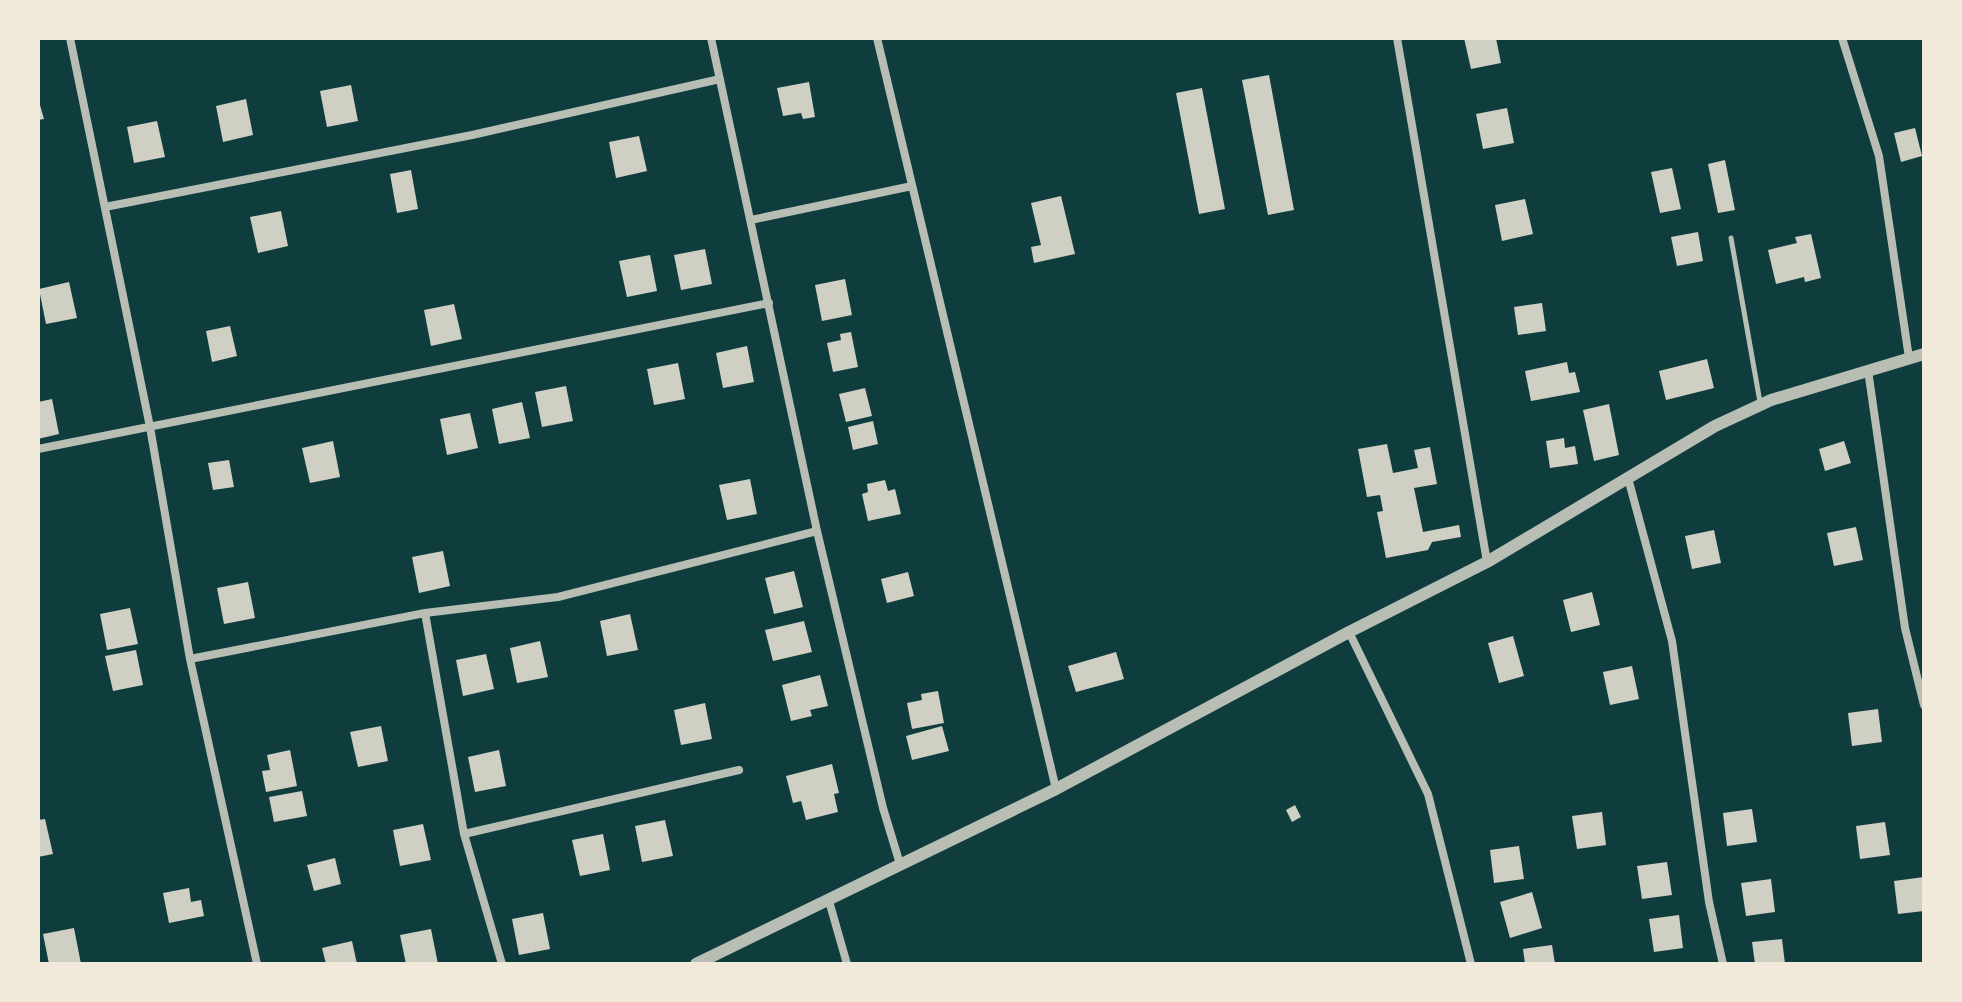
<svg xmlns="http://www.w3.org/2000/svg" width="1962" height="1002" font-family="'Work Sans',sans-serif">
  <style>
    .building { fill: #cfcfc3 }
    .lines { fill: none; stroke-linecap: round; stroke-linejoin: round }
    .service { stroke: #b8beb3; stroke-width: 5 }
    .minor { stroke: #b8beb3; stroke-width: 8 }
    .tertiary { stroke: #b8beb3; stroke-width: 12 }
  </style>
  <rect width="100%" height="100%" fill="#0f3d3e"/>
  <path class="building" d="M1464,38H1496L1501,63L1471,69Z
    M1269,75L1294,210L1268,215L1242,80Z
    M809,82L815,117L803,119L801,113L783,116L777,88Z
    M351,85L358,121L327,127L320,91Z
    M1202,88L1225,209L1199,214L1176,93Z
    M38,98L44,119L38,120Z
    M246,99L253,135L223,142L216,106Z
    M1507,108L1514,143L1483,149L1476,114Z
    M157,121L165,157L134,163L127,127Z
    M1915,128L1922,156L1901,162L1894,133Z
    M639,136L647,171L616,178L609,142Z
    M1725,160L1735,210L1718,213L1708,164Z
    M1672,168L1681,209L1660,213L1651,172Z
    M411,170L418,209L397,213L390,174Z
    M1061,196L1075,254L1034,263L1031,247L1041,245L1031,203Z
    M1525,199L1533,234L1502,241L1495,205Z
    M281,211L288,246L258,253L250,217Z
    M1698,232L1703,261L1677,266L1671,237Z
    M1811,234L1821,278L1805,282L1804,277L1776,284L1768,250L1797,243L1795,237Z
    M705,249L712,284L681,290L674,255Z
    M650,255L657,291L627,297L619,261Z
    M845,279L852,315L822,321L815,285Z
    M69,282L77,318L46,324L39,289Z
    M1542,303L1546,331L1518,335L1514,307Z
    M454,304L462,339L431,346L424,310Z
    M230,326L237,356L212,362L206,331Z
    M851,332L858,367L833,372L827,343L841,340L840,334Z
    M747,346L754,382L723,388L716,353Z
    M1707,359L1714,388L1666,400L1659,371Z
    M1567,362L1569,373L1575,372L1580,392L1531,401L1525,371Z
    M678,363L685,399L654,405L647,369Z
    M566,386L573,421L542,427L535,392Z
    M865,388L872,416L846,422L839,394Z
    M52,399L59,434L38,439V402Z
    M522,402L530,438L499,444L492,409Z
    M1609,404L1619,455L1594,461L1583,410Z
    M470,413L478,448L447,455L440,419Z
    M873,421L878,444L853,450L848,427Z
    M1564,438L1565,448L1575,446L1578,464L1550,468L1546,441Z
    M333,441L340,477L310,483L302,448Z
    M1844,441L1851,463L1825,471L1819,449Z
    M1387,444L1393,473L1418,468L1414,450L1430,447L1437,484L1414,488L1423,532L1459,525L1461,537L1432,542L1428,550L1386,558L1377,512L1383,511L1380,495L1367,497L1358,449Z
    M229,460L234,487L213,490L208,463Z
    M750,479L757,514L727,520L719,485Z
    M885,480L888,491L895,489L901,514L868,521L862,494L868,492L867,484Z
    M1856,527L1863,560L1834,566L1827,533Z
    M1714,530L1721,563L1692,569L1685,536Z
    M443,551L450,586L419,593L412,557Z
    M794,571L803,607L774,614L765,578Z
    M908,572L914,596L887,603L881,579Z
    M248,582L255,618L224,624L217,588Z
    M1592,592L1600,625L1571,632L1563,600Z
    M130,608L138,644L107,650L100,614Z
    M630,614L638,650L607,656L600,621Z
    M804,621L812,652L773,661L765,630Z
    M1513,636L1524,676L1499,683L1488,643Z
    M540,641L548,677L517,683L510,648Z
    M136,650L143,685L113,691L105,656Z
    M1116,652L1124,679L1076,692L1068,666Z
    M486,654L494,689L463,696L456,660Z
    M1632,666L1639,699L1610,705L1603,672Z
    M820,675L828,706L810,710L812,716L791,721L782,685Z
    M938,691L944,723L912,729L907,703L922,700L921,694Z
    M705,703L712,739L681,745L674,710Z
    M1878,709L1882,742L1852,746L1848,713Z
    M381,726L388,761L358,767L350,732Z
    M942,726L949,751L912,760L906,736Z
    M290,750L297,786L266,792L262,771L270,770L267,755Z
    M499,750L506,786L475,792L468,757Z
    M832,764L839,793L834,794L838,812L806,820L801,801L793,803L786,776Z
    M302,791L307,816L274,822L269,797Z
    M1295,805L1301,817L1292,822L1286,810Z
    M1752,809L1757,842L1727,846L1723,813Z
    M1602,812L1606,845L1577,849L1572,816Z
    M45,819L53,854L38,857V820Z
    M665,820L673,856L642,862L635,826Z
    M1885,822L1890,855L1860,859L1856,826Z
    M423,824L431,860L400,866L393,830Z
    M603,834L610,870L580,876L572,840Z
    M1519,846L1524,879L1494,883L1490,850Z
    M335,858L341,884L314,891L307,865Z
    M1667,862L1672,895L1642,899L1637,866Z
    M1924,877V911L1898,914L1894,881Z
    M1771,879L1775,912L1746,916L1741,883Z
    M189,888L191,902L201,900L204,916L169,923L163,893Z
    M1532,892L1542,928L1510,938L1500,902Z
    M543,913L550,949L519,955L512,919Z
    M1679,915L1683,948L1654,952L1649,919Z
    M74,928L81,964H49L43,934Z
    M431,929L438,964H406L400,935Z
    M1782,939L1785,964H1755L1752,942Z
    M352,941L357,964H326L322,948Z
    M1552,945L1555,964H1525L1523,949Z"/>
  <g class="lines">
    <path class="service" d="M1731,238L1760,402"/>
    <path class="minor" d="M70,38L150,427L190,659L257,964
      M711,38L817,531L883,808L900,864
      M877,38L1056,789
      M1397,38L1487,562
      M1842,38L1879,156L1909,358
      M105,207L472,135L720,79
      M751,220L912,186
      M1868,370L1905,628L1924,705
      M38,449L769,303
      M1628,478L1672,641L1709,902L1723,964
      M425,613L464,834L502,964
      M1349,632L1428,794L1471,964
      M190,659L425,613L558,597L817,531
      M464,834L739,770
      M829,901L847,964"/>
    <path class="tertiary" d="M696,964L1056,789L1349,632L1487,562L1715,426L1771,400L1924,354"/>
  </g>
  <rect width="1962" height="1002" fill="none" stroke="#f1e9da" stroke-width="80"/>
</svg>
